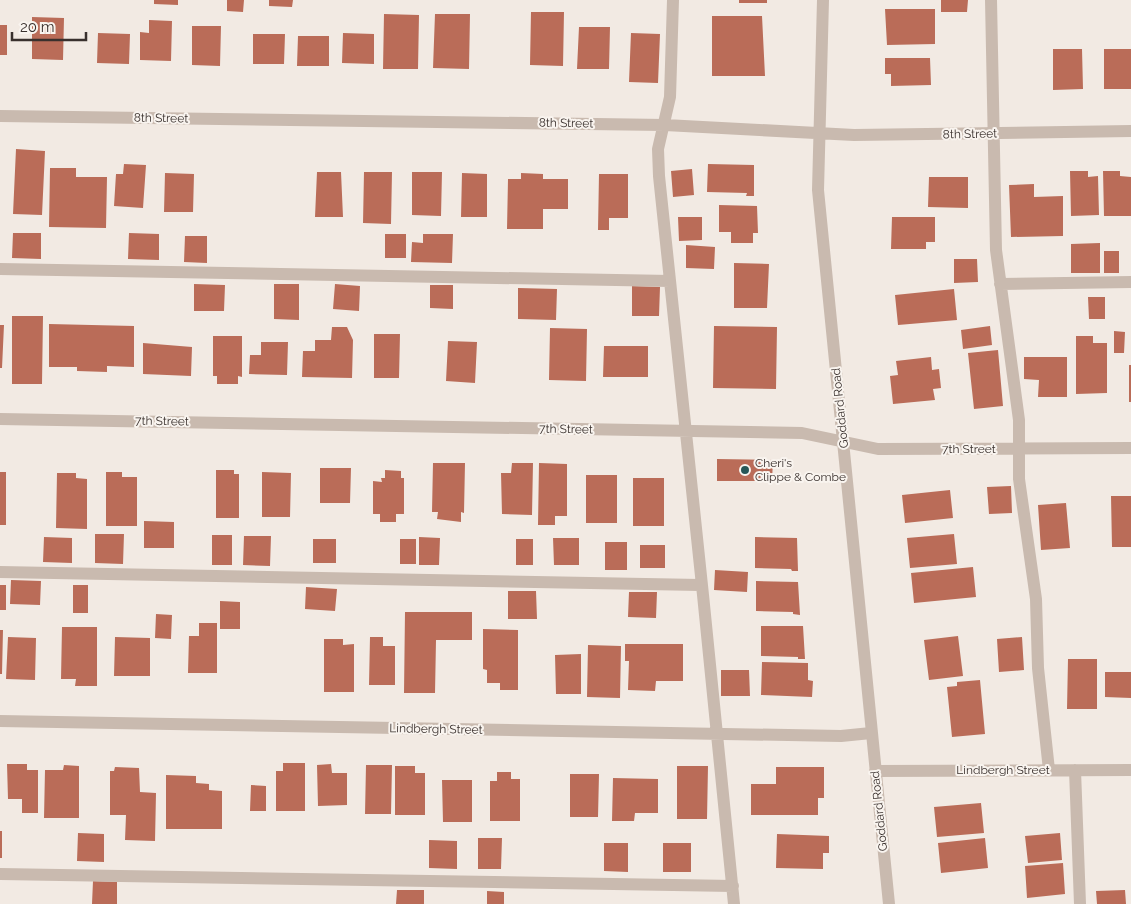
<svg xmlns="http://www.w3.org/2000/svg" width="1131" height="904" font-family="Raleway,sans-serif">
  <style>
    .building { fill: #ba6c58 }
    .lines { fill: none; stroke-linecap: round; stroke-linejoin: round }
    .minor { stroke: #c9baaf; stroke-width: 12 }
    .poi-dot { fill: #265657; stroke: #f9f4ef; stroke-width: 2 }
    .labels { text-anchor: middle; stroke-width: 4; stroke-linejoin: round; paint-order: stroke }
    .street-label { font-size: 12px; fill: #39302d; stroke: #f9f4ef }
    .poi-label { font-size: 12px; fill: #39302d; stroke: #f9f4ef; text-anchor: start }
  </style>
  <rect width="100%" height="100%" fill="#f2eae3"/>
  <path class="building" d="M154,0H178V5L154,4Z
    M227,0H244L243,12L227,11Z
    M269,0H293L292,7L269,6Z
    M739,0H767V3H739Z
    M941,0H968L967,12H941Z
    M885,9H935V44L887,45Z
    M531,12H564L563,66L530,65Z
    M384,14L419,15L418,69H383Z
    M435,14H470L469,69L433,68Z
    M712,16H762L765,76H712Z
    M32,17L64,18L63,60L32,59Z
    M149,20L172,21L171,61L140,60V32L149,33Z
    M0,25H7V55H0Z
    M192,26H221L220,66L192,65Z
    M579,27H610L609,69H577Z
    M98,33L130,34L129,64L97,63Z
    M343,33L374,34V64L342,63Z
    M631,33L660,34L658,83L629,82Z
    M253,34H285L284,64H253Z
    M298,36H329V66H297Z
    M1053,49H1082L1083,89L1053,90Z
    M1104,49H1131V89H1104Z
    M885,58H930L931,85L891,86V74H885Z
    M16,149L45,151L42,215L13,214Z
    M124,164L146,165L143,208L114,206L116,174H123Z
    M708,164L754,165V196H746L747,193L707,192Z
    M50,168H76V177H107L106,228L49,227Z
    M692,169L694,195L673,197L671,171Z
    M1070,171H1088V177L1098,176L1099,215L1071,216Z
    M1103,171H1120V176L1131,177V216H1104Z
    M317,172H341L343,217H315Z
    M364,172H392L391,224L363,223Z
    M412,172H442L441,216L412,215Z
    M165,173L194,174L193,212H164Z
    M462,173L487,174V217H461Z
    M521,173L543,174V179H568V209H543V229H507L508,179H521Z
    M599,174H628V218H609V230H598Z
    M929,177H968V208L928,207Z
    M1034,184V197L1063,196V236L1011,237L1009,185Z
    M719,205L757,206L758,233H753V243H731V232H719Z
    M678,217H702V240L679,241Z
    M892,217H935V242H926V249H891Z
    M13,233H41V259L12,258Z
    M129,233L159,234V260L128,259Z
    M385,234H406V258H385Z
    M423,234H453L452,263L411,262L412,242L423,243Z
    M185,236H207V263L184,262Z
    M1100,243V273H1071V244Z
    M686,245L715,247L714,269L686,268Z
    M1104,251H1119V273H1104Z
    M954,259H977L978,282L954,283Z
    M734,263L769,264L767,308H734Z
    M194,284L225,285L224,311H194Z
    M274,284H299V320L274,319Z
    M335,284L360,286L359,311L333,309Z
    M430,285H453V309L430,308Z
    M632,286L660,287L659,316H632Z
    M518,288L557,289L556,320L518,319Z
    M954,289L957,320L898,325L895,295Z
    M1088,297H1105V319H1089Z
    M12,316H43L42,384H12Z
    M49,324L134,326V367L107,366V372L77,371V367H49Z
    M0,325H4L2,368H0Z
    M714,326L777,327L776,389L713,388Z
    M990,326L992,345L963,349L961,330Z
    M332,327H347L353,340L352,378L302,377L303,351H315V340H331Z
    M550,328L587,329L586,381L549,380Z
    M1114,331L1125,332L1124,353H1114Z
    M374,334H400L399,378H374Z
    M213,336H242V377L238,376V384H217V376H213Z
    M1076,336H1093V343H1107V393L1076,394Z
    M448,341L477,342L475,383L446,381Z
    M261,342H288L287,375L249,374L250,355H261Z
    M143,343L192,347L191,376L143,374Z
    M604,346H648V377H603Z
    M998,350L1003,406L974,409L968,353Z
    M931,357L932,370L939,369L941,388L933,389L935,400L893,404L890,376L898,375L896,361Z
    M1024,357H1067V397H1038L1039,380L1024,379Z
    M1129,365H1131V402H1129Z
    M717,459L773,460L772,481H717Z
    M433,463H465L464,513L461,512V522L437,519L438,512H432Z
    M512,463H533L532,515L502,514L501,473H511Z
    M539,463L567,464V516H555V525H538Z
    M320,468H351L350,503H320Z
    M216,470H234V474H239V518H216Z
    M385,470L401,471V478H404V514H396V522H380V514H373V481L382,482L381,478H385Z
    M0,472H6V525H0Z
    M106,472H122V477H137V526H106Z
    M262,472L291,473L290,517H262Z
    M57,473H76V478L87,479V529L56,528Z
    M586,475H617V523H586Z
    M633,478H664V526H633Z
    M1011,486L1012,513L989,514L987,487Z
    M950,490L953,518L905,523L902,495Z
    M1111,496H1131V547H1112Z
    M1066,503L1070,548L1041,550L1038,505Z
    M144,521L174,522V548H144Z
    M95,534H124L123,564L95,563Z
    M954,534L957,564L910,568L907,538Z
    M212,535H232V565H212Z
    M244,536H271L270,566L243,565Z
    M44,537L72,538V563L43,562Z
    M419,537L440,538L439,565H419Z
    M755,537L797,538L798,571H792L791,569L755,568Z
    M553,538H579V565H554Z
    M313,539H336V563H313Z
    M400,539H416V564H400Z
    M516,539H533V565H516Z
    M605,542H627V570H605Z
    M640,545H665V568H640Z
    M973,567L976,597L914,603L911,573Z
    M715,570L748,572L747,592L714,590Z
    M11,580L41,581L40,605L10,604Z
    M756,581L798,582L800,615L793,614V612L756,611Z
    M0,585H6V610H0Z
    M73,585H88V613H73Z
    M306,587L337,589L335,611L305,609Z
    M508,591H536L537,619H508Z
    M629,592H657L656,618L628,617Z
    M220,601L240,602V629H220Z
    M405,612H472V640H436L435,693H404Z
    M156,614L172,615L171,639L155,638Z
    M199,623H217V673H188L189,636H199Z
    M761,626H803L805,659H798V657L761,656Z
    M62,627H97V686H75L76,679H61Z
    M483,629L518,630V690H500V683H487V670L483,669Z
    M0,630H3L2,674H0Z
    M958,636L963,676L929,680L924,640Z
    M8,637L36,638L35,680L6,679Z
    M115,637L150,638V676H114Z
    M370,637H383V646H395V685H369Z
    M1022,637L1024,670L999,672L997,639Z
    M324,639H343V645L354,644V692H324Z
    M625,644H683V681H656L655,691L628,690L629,661H625Z
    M588,645L621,646L620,698L587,697Z
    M581,654V694H556L555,655Z
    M1068,659H1097V709H1067Z
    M762,662L808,663V680L813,681L812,697L761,695Z
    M721,670H749L750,696H721Z
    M1105,672H1131V698L1105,697Z
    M980,680L985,734L952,737L947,687L957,686V682Z
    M283,763H305V811H276V771H283Z
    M7,764H27V770H38V813H22V799H8Z
    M331,764L332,773H347V805L318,806L317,765Z
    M64,765L79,766V818H44L45,770H63Z
    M366,765H392L391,814H365Z
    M395,766H415V773H425V815H395Z
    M677,766H708L707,819H677Z
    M115,767L139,768L140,792L156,793L155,841L125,840L126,815H110V771H114Z
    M776,767H824V798H818V815H751V784H776Z
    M497,772H511V779H520V821H490V781H497Z
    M570,774H599L598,817H570Z
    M166,775L196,776V783L209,784V790L222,791V829H166Z
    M613,778L658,779V813H635L634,821H612Z
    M442,780H472V822H443Z
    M251,785L266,786V811H250Z
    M981,803L984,833L937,837L934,807Z
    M0,831H2V858H0Z
    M78,833L104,834V862L77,861Z
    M1060,833L1062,860L1028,863L1025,836Z
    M777,834L829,836V853H823V869L776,868Z
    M478,838H502L501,869H478Z
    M985,838L988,868L941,873L938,843Z
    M429,840L457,841V869L429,868Z
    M604,843H628V872L604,871Z
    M663,843H691V872H663Z
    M1063,863L1065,894L1027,898L1025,866Z
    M93,881L117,882V904H92Z
    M397,890H424V904H396Z
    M1125,890L1126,904H1097L1096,891Z
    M487,891L504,892V904H487Z"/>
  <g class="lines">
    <path class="minor" d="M673,0L670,97L658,149L659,176C684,419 711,661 734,904
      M823,0L818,190L889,904
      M991,0L996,250L1019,420V479L1036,599L1038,668L1049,770
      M0,116L665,125L854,135L1131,131
      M0,269L670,281
      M1000,284L1131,282
      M0,419L802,433L878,449L1131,448
      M0,572L700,585
      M0,721L841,736L871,733
      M1075,770L1080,904
      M875,771L1131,770
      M0,874L733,886"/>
  </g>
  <circle class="poi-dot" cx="745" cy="470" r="5"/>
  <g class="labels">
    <g class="street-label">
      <text transform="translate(161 118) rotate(1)" y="4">8th Street</text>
      <text transform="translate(566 123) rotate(1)" y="4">8th Street</text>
      <text transform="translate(970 134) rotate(-1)" y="4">8th Street</text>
      <text transform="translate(840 408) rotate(-96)" y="4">Goddard Road</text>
      <text transform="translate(162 421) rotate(1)" y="4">7th Street</text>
      <text transform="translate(566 429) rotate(1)" y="4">7th Street</text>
      <text x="969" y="453">7th Street</text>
      <text transform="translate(436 729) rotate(1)" y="4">Lindbergh Street</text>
      <text x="1003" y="774">Lindbergh Street</text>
      <text transform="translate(879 811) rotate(-96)" y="4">Goddard Road</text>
    </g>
    <g class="poi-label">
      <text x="755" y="467">Cheri's<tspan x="755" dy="14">Clippe &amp; Combe</tspan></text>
    </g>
  </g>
  <path d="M12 32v8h74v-8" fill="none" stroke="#39302d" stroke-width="2.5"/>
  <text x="20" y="32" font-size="15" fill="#39302d" stroke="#f9f4ef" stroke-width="4" paint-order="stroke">20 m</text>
</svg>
